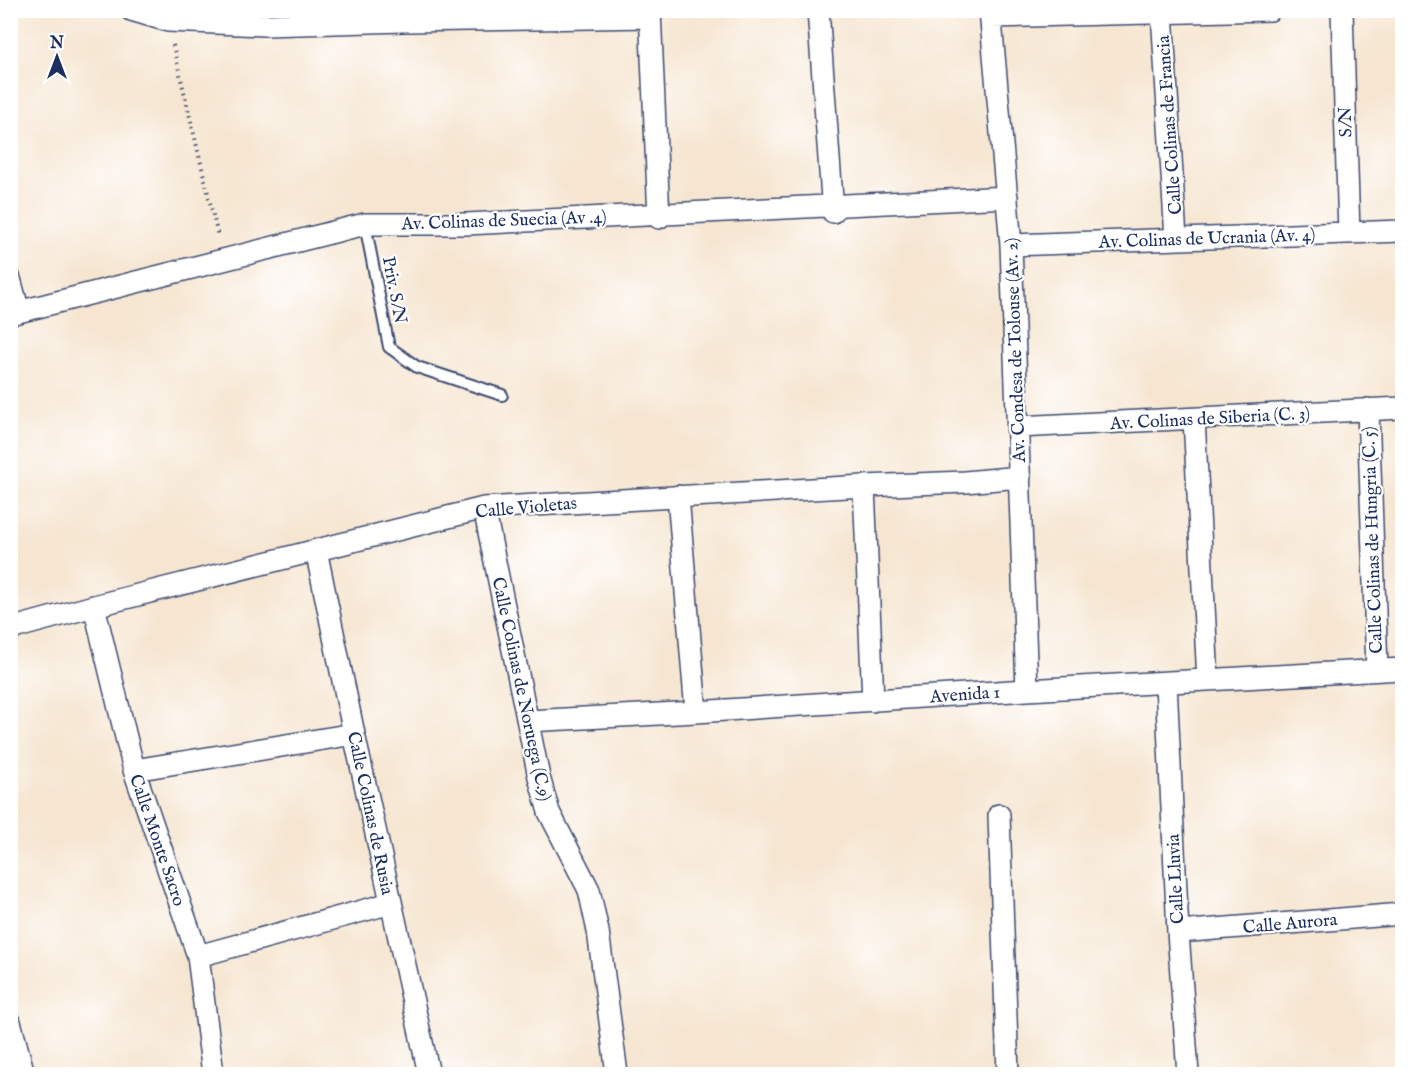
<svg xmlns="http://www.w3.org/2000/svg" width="1413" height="1085" font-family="'IM FELL English',serif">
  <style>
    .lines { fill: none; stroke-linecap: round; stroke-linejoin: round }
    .lane-casing { stroke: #3c4a6f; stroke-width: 14 }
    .street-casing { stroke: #3c4a6f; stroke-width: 24 }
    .path { stroke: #3c4a6f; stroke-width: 4; stroke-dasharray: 1.5 4.5; stroke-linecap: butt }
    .lane { stroke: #fff; stroke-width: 10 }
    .street { stroke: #fff; stroke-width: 21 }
    .labels { text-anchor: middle; stroke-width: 4.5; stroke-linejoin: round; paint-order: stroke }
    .street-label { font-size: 18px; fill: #1b2f5e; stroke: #fff }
  </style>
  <rect width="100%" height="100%" fill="#fff"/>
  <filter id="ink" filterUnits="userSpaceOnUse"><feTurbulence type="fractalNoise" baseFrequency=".0167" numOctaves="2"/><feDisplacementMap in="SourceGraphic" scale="12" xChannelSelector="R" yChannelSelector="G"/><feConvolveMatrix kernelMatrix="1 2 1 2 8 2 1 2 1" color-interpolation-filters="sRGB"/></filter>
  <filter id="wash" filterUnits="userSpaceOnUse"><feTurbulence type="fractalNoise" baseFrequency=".008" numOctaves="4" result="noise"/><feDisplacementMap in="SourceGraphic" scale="24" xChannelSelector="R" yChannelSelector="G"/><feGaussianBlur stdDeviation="1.35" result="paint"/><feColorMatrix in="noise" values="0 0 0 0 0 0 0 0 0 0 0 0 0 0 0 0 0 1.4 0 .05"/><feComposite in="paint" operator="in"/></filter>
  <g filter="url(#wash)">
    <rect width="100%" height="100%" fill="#f6e6d1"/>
  </g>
  <g filter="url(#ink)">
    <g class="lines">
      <defs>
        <path id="lane" d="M365,224L389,347L417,367L502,395"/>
        <path id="street" d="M131,10L168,21L265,25L405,21L651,17
          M650,10L659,218
          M818,10L833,212
          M990,10L1011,245L1027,690
          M1342,10L1349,233
          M1162,12L1176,239
          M991,17L1270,10
          M1011,245L1402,231
          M10,279L19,312
          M10,314L365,224H466L1007,197
          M1368,409L1377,670
          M1194,419L1208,680
          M1018,427L1402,408
          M864,486L873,701
          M678,496L696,712
          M484,508L539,777L549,812L589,890L598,931L617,1074
          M316,550L354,734L429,1074
          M94,606L134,770L198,956L213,1074
          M10,629L94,606L484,508L864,486L965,482L1020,477
          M1166,683L1178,932L1188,1074
          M528,721L696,712L1027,690L1402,669
          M134,770L354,734
          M999,815L1008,1074
          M1178,932L1402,914
          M198,956L391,903
          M10,1022L24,1074"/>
      </defs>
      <use href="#lane" class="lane-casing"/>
      <use href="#street" class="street-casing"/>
      <path class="path" d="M173,45L218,236"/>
      <use href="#lane" class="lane"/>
      <use href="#street" class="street"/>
    </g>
  </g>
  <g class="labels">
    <g class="street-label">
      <text transform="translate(1345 122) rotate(-92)" y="6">S/N</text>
      <text transform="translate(1169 125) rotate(-94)" y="6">Calle Colinas de Francia</text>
      <text transform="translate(504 220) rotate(-2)" y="6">Av. Colinas de Suecia (Av .4)</text>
      <text transform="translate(1207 238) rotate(-2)" y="6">Av. Colinas de Ucrania (Av. 4)</text>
      <text transform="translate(395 290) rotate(79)" y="6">Priv. S/N</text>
      <text transform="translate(1015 350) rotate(-92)" y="6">Av. Condesa de Tolouse (Av. 2)</text>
      <text transform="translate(1210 418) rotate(-3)" y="6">Av. Colinas de Siberia (C. 3)</text>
      <text transform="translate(526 507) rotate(-5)" y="6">Calle Violetas</text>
      <text transform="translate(1372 540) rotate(-92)" y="6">Calle Colinas de Hungria (C. 5)</text>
      <text transform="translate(522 689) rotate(78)" y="6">Calle Colinas de Noruega (C.9)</text>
      <text transform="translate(965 694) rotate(-4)" y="6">Avenida 1</text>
      <text transform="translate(371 813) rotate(78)" y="6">Calle Colinas de Rusia</text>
      <text transform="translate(158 840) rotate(71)" y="6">Calle Monte Sacro</text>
      <text transform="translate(1175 879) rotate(-93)" y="6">Calle Lluvia</text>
      <text transform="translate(1290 923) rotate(-5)" y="6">Calle Aurora</text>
    </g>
  </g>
  <rect width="1413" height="1085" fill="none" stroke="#fff" stroke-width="36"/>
  <g transform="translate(57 57)" stroke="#ffffff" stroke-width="4.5" paint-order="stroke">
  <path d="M0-4.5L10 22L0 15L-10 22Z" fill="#1b2f5e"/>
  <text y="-9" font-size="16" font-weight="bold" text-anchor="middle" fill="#1b2f5e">N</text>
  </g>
</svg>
